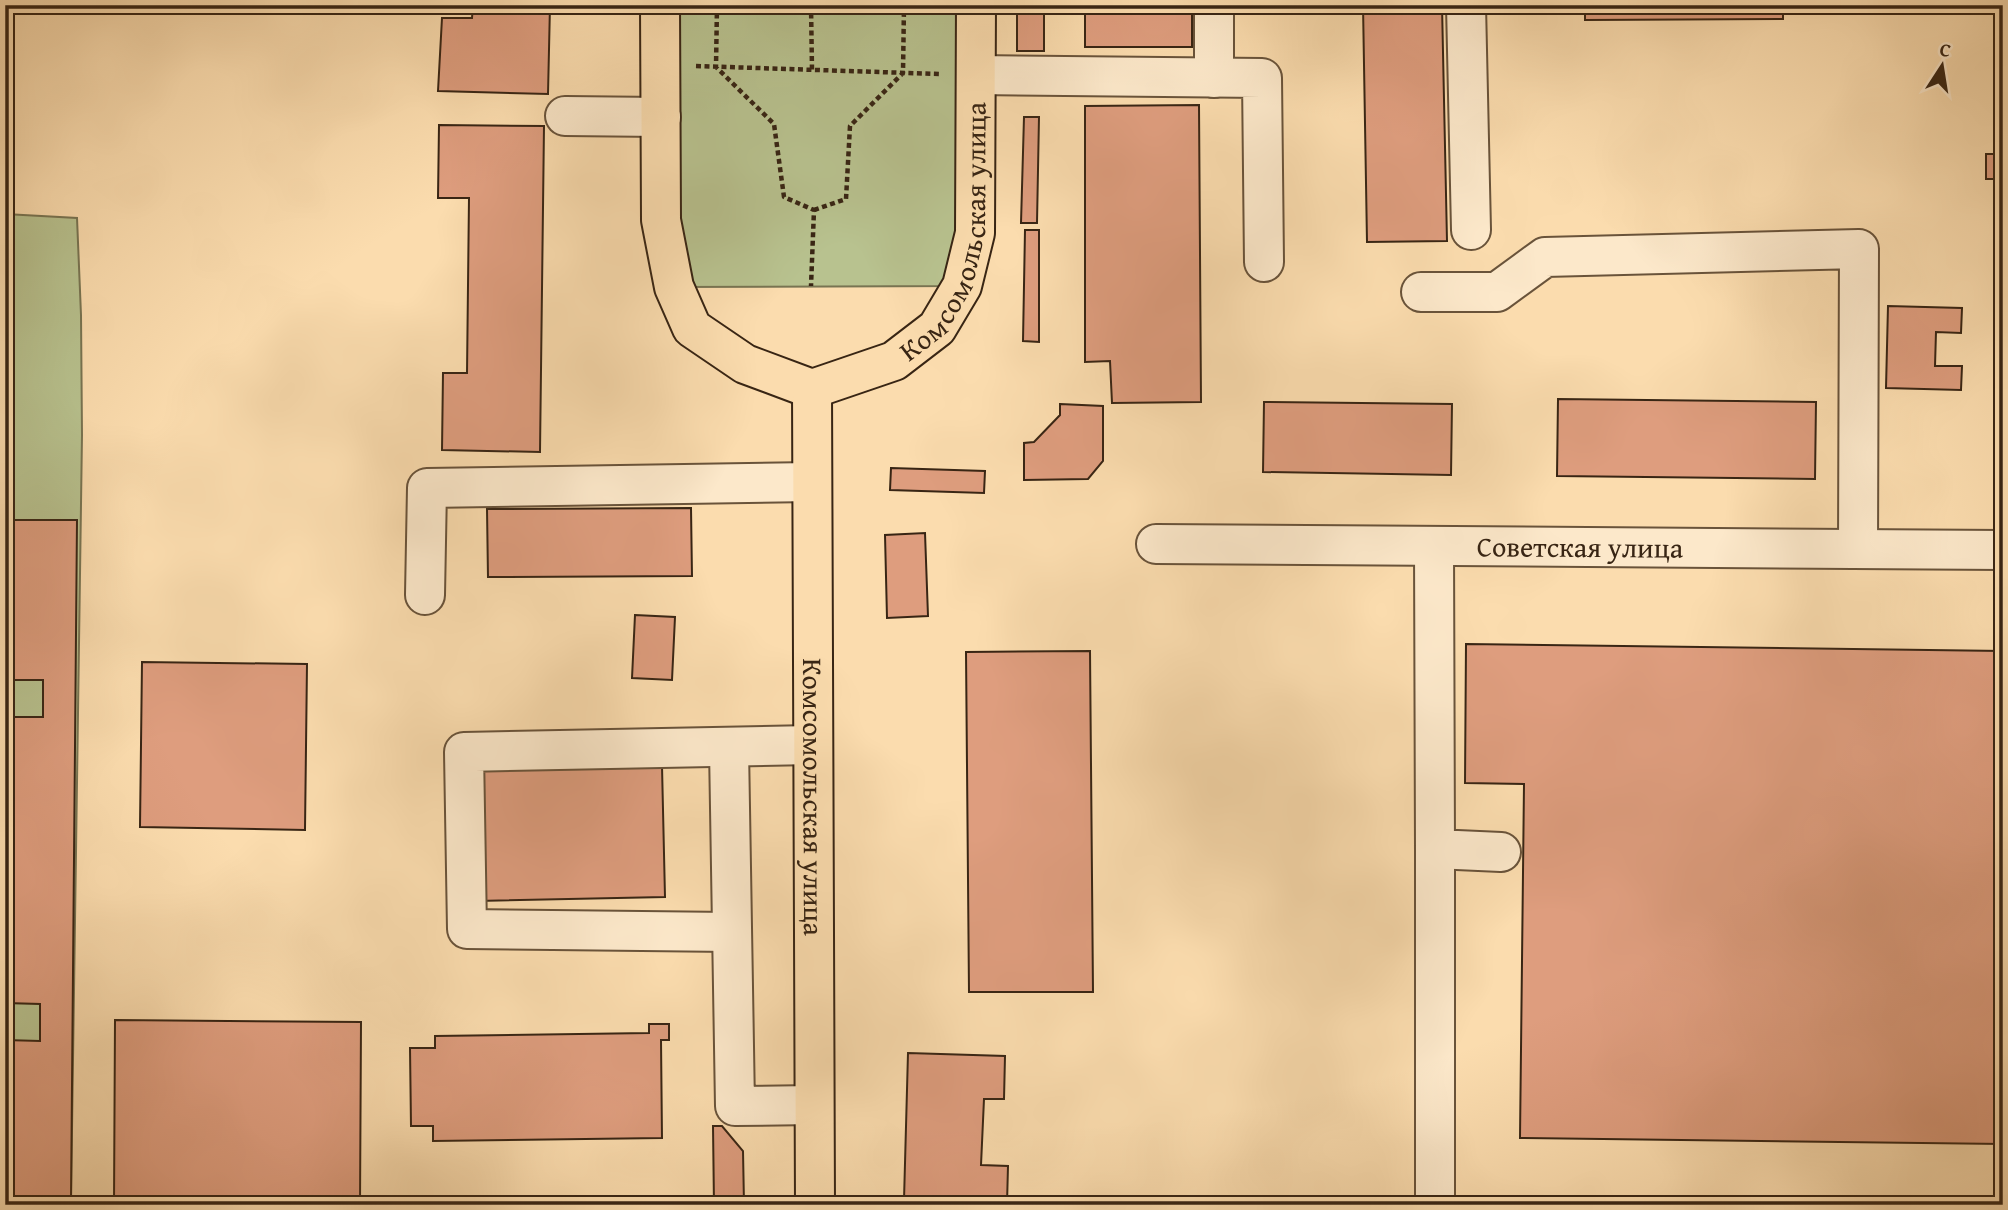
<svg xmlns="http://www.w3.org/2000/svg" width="2008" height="1210" font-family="'Gentium Book Plus',serif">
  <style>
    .green { fill: #b8c28f; stroke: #787452; stroke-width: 2 }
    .building { fill: #de9d7e; stroke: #382514; stroke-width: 2 }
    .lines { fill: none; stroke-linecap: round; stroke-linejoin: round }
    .minor-casing { stroke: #69533a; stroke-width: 42 }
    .major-casing { stroke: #382514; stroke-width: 42 }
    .path { stroke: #382514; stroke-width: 4.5; stroke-dasharray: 5 3.5; stroke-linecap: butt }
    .minor { stroke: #fce8ca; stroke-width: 38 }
    .major { stroke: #fbdcae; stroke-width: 38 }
    .labels { text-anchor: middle; stroke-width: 5; stroke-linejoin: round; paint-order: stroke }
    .street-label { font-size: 28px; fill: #382514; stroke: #fce8ca }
  </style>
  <rect width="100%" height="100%" fill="#fbdcae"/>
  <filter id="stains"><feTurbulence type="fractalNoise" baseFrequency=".00286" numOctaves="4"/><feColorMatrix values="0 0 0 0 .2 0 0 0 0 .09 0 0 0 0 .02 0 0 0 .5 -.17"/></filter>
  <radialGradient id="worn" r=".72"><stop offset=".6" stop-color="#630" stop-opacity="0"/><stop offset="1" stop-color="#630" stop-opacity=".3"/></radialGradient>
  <path class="green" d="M660,5H976L962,286L674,287Z
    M5,214L77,218L81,315L82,435L71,1199L53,1198L52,1205H5Z"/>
  <path class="building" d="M473,5H550L548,94L438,91L442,18H472Z
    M1017,5H1044V51H1017Z
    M1085,5H1192V47H1085Z
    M1363,5H1442L1447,241L1367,242Z
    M1585,5H1783V19L1585,20Z
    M1199,105L1201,402L1112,403L1110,361L1085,362V106Z
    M1024,117H1039L1037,223H1021Z
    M439,125L544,126L540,452L442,450L443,373H467L469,198H438Z
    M1986,154H2003V179H1986Z
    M1025,230H1039V342L1023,341Z
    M1888,306L1962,308L1961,333L1936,332L1935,366H1962L1961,390L1886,388Z
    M1558,399L1816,402L1815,479L1557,476Z
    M1264,402L1452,404L1451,475L1263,472Z
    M1060,404L1103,406V461L1088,479L1024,480V443L1034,442L1060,415Z
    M891,468L985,471L984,493L890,490Z
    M691,508L692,576L488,577L487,509Z
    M5,520H77L71,1199L5,1198V1040L40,1041V1004L5,1003V717H43V680H5Z
    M925,533L928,616L887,618L885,535Z
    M635,615L675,617L672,680L632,678Z
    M1466,644L2003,651V1144L1520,1138L1524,784L1465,783Z
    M1090,651L1093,992H969L966,652Z
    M142,662L307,664L305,830L140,827Z
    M662,766L665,897L477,901L474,769Z
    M115,1020L361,1022L360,1205L114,1203Z
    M649,1024H669V1040H661L662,1138L433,1141V1126H411L410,1048H435V1036L649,1033Z
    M908,1053L1005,1056L1004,1099H984L981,1165L1008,1166L1007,1204L904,1200Z
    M713,1126H722L743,1151L744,1204L714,1205Z"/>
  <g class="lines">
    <defs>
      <g id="minor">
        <path d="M1466,5L1471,230"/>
        <path d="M976,75L1262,78L1264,262"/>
        <path d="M1214,78V5"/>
        <path d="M565,116L661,117"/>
        <path d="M1421,292H1497L1545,257L1859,249L1858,549"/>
        <path id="s1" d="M1156,544L2003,550"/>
        <path d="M1434,546L1435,849L1501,852"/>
        <path d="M425,595L427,488L812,482"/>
        <path d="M729,748L735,1106L814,1105"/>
        <path d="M731,932L467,929L464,752L812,745"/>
        <path d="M1435,1205V849"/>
      </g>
      <g id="major">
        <path id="s2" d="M660,5L661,220L674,287L692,328L745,364L812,389L894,361L937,328L962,286L975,233L976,5"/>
        <path id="s3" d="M812,389L815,1205"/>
      </g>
    </defs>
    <use href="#minor" class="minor-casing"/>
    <use href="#major" class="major-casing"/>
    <path class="path" d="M717,5L716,67L774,124L784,197L814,210L811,286
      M811,5L812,70
      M696,66L939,74
      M814,210L846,199L850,126L903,73L904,5"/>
    <use href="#minor" class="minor"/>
    <use href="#major" class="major"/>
  </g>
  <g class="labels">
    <g class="street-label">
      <text dy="10" stroke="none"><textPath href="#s2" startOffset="700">Комсомольская улица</textPath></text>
      <text dy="10" stroke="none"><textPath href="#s1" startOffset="424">Советская улица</textPath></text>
      <text dy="10" stroke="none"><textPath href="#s3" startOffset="408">Комсомольская улица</textPath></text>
    </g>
  </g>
  <rect width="2008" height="1210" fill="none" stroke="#fbdcae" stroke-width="28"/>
  <rect x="7" y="7" width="1994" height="1196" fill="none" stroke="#382514" stroke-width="3.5"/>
  <rect x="14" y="14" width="1980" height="1182" fill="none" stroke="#382514" stroke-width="2"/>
  <g transform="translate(1942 66) rotate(12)" stroke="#fce8ca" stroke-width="5" paint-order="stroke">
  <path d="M0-5L12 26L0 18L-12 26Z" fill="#382514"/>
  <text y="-10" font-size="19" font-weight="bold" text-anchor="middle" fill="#382514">С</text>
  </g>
  <rect width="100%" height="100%" filter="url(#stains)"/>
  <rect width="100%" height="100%" fill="url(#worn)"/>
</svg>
